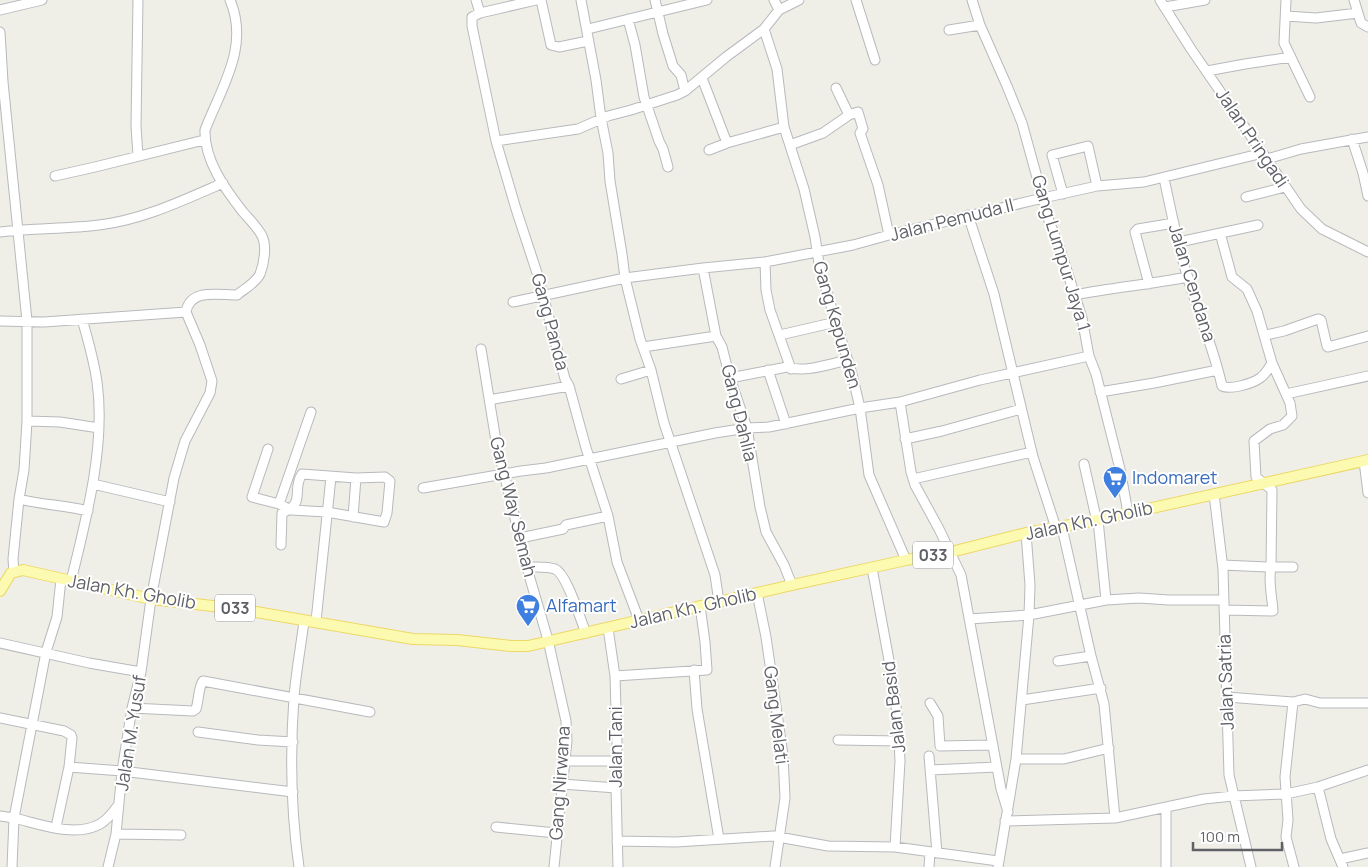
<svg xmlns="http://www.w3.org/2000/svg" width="1368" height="867" font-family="Manrope,sans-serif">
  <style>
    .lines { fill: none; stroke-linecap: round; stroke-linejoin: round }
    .minor-casing { stroke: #b7b9bd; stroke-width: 11 }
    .major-casing { stroke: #ecd865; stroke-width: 12 }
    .minor { stroke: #fff; stroke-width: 9 }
    .major { stroke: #fcfab1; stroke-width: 10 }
    .labels { text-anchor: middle; stroke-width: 4; stroke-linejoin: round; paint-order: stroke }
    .shield { fill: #fff; stroke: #8f9095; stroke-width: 1 }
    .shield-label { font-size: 16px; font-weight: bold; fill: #5f6167 }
    .street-label { font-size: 18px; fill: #5f6167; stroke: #fff }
    .shop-label { font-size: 18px; fill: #366cbe; stroke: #fff; text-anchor: start }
  </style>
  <rect width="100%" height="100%" fill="#f0efe7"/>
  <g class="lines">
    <defs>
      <path id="minor" d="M138,0L136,126L138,156
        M476,0L480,13
        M536,0L480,13L472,17V26L496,141L516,209L538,276L565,379L569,386L586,448L608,516L617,562L639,620
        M541,0L551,45L559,47L588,41
        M581,0L596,80L601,118L608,153L610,181L622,254L625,278L640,339L651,370L664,423L715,575L719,602
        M655,0L663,34L673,66L681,75L685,91
        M774,0L779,10
        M856,0L875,60
        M972,0L980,25L1007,86L1022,123L1049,221L1060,249L1082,318L1089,356L1096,374L1120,469L1128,513
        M1160,0L1191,49L1301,209L1322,229L1368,252
        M1286,0L1284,43L1310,97
        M1354,0L1361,23L1368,27
        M1165,7L1205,0
        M0,10L42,0
        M1286,16L1316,18L1358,13
        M628,19L635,45L644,97L659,141L663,149L668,167
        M588,29L707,0
        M764,29L777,69L784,127L804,189L815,237L820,270L852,374L860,408L869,475L906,560
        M949,30L980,25
        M0,32L3,82L27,321V421L24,470L19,499L13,559L14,572
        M1207,71L1245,64L1291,57
        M702,78L727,143
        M836,88L849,115
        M1352,139L1363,173L1368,196
        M496,141L578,129L608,116L631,110L677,95L685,91L726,57L764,29L779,10L799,0
        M790,145L823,133L849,115L858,112L863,129L860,133L878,185L889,235
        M709,150L727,143L784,127
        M1267,159L1301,149L1368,137
        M55,176L95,167L204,140
        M1164,178C1172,216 1180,256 1193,294C1203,324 1215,354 1222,386C1230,390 1252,384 1260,378C1265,375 1269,368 1272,363
        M1063,194L1052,155L1088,146L1097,186
        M1246,197L1285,187
        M968,215L994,294L1033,457L1056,528
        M0,232C33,228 67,229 99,225C142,220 184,200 223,183
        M1220,233L1232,277L1247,289L1257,311L1272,363L1290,403L1292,416L1283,425L1270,429L1254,441L1256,477L1272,490L1271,567C1268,581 1272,596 1273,611L1224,610
        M1179,242L1258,225
        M765,262L766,290L770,310L791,369
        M703,268L716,336L722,347L730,378L747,428L760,507L766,532L784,565L792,585
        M1149,284L1135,232L1138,229L1174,223
        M1074,295C1112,288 1150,284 1188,277
        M513,302L625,278L703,268L765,262L853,245L889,235L1043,198L1097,186L1144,182L1263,153
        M0,321L44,322L186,312
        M780,335L836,322
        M1266,335L1284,331L1318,319L1321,320L1327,346L1328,347L1368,336
        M643,347L716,336
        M481,349L496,441L529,575L548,640L566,721L567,741L554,867
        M768,370L786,424
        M730,378L787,367C805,373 829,364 848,360
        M621,379L651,370
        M1100,392L1154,383L1218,370
        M1286,394L1368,376
        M490,401L494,399L569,386
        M900,402L911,472L915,485L939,529L961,575L1001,789L1008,812
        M27,421L60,422L99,428
        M905,439L942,431L1021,409
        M268,449L252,497L279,504L291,510L327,512L384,522L387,513L390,481L385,477L356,478L302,474C291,490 307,503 282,513L281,545
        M1364,461L1368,493
        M1084,464L1095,513L1098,520L1106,600
        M913,479L1032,452
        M93,484L170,502
        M423,488L521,471L546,468L715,433L747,428L769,427L860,408L900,402L980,380L1089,356
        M1214,494L1223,569L1229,775L1251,867
        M19,499C42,505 65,505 88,511
        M279,504L311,412
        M353,517L356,478
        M1063,532L1091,656L1104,704L1115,818
        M520,538L563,529L566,525L608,516
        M1223,565L1267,567
        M527,567C536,567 547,566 555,569C567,574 580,619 586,633
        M1271,567H1293
        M872,568L893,682L898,723L900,761L895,847
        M71,581C86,520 106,445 97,382C94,360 88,340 82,319
        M757,593L766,637L783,755L785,798L775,867
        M969,619L1029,615L1106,600L1139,598L1169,600H1223
        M316,621L331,477
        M608,628L615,676L617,744L616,788L618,867
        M0,643L89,663L141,672
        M1058,661L1091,656
        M694,670L697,709L719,839
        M615,676L707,670L705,642L700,606
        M1227,697L1293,702L1285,777L1288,820L1286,837L1294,867
        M1022,700L1101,688
        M1293,702L1305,699L1320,703H1368
        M930,703L938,716L940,746L993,745
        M132,708L193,711L196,709C199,700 198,688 203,681L370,712
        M0,718L64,731L71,735L72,738L69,767L56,827
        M198,732L258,740L293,742
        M838,740L899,741
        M929,756L937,853
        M1016,759H1064L1109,748
        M565,761H617
        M69,767L122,771L293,792
        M930,770L997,767
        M562,784L616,788
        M1318,787L1331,839L1343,867
        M0,816L14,818L46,652L57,617L61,579
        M1005,821L1115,818L1204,799L1233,796L1286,794L1318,787L1368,770
        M496,827L556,833
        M116,834L181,835
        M617,841L676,842L773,836L828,846L895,847L998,861
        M1340,859L1368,853
        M12,867L14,818C40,824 75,838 100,824C109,819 114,811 119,804
        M108,867L116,834L122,771L132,708L141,672L151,599L174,478L185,441L210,393L212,381L200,345L186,312C190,288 219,295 237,295C244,289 256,283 260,274C264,264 267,246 262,236C258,228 250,220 243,212C225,189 204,160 205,130C221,88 250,47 230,0
        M299,867C291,812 290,753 294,697C296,672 301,646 304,621
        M929,867L930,852
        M998,867L1016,759L1029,615L1030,585L1026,533
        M1166,867V808"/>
      <path id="major" d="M0,591L11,573L23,570L151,599L239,609L413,639L457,640L511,646H528L792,585L906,560L951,552L1026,533L1098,520L1368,460"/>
    </defs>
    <use href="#minor" class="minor-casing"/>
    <use href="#major" class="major-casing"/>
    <use href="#minor" class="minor"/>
    <use href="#major" class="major"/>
  </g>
  <defs>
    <symbol id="supermarket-pin" viewBox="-11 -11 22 30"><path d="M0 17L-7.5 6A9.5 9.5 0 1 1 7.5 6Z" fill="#3f7fe0" stroke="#fff"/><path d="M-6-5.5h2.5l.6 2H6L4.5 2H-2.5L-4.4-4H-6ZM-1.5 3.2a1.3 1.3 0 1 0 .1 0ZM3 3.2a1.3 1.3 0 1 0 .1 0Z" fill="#fff"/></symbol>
  </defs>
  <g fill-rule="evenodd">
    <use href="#supermarket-pin" x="1101" y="464" width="28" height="38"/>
    <use href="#supermarket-pin" x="514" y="592" width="28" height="38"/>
  </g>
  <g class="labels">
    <g class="shield">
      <rect x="913" y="541.5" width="40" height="27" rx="4"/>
      <rect x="215" y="594.5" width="40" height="27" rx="4"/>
    </g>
    <g class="shield-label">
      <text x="933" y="561">033</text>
      <text x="235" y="614">033</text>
    </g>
    <g class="street-label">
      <text transform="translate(1252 138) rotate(56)" y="6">Jalan Pringadi</text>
      <text transform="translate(952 220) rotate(-14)" y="6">Jalan Pemuda II</text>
      <text transform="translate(1061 253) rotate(73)" y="6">Gang Lumpur Jaya 1</text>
      <text transform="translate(1192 283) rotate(73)" y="6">Jalan Cendana</text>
      <text transform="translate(550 322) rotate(75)" y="6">Gang Panda</text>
      <text transform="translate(837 325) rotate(74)" y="6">Gang Kepunden</text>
      <text transform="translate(739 413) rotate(76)" y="6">Gang Dahlia</text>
      <text transform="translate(513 507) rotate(76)" y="6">Gang Way Semah</text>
      <text transform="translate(1089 521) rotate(-12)" y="6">Jalan Kh. Gholib</text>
      <text transform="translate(132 592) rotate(10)" y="6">Jalan Kh. Gholib</text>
      <text transform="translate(693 608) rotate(-13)" y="6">Jalan Kh. Gholib</text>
      <text transform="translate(1226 682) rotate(-92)" y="6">Jalan Satria</text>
      <text transform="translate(894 707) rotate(-97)" y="6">Jalan Basid</text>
      <text transform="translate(776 715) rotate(83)" y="6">Gang Melati</text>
      <text transform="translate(131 733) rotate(-81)" y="6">Jalan M. Yusuf</text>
      <text transform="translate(616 747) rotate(-90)" y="6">Jalan Tani</text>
      <text transform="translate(560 783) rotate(-86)" y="6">Gang Nirwana</text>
    </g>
    <g class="shop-label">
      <text x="1132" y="484">Indomaret</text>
      <text x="546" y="612">Alfamart</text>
    </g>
  </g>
  <path d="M1193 842v8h89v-8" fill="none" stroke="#5f6167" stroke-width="2.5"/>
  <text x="1200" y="842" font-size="15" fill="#5f6167" stroke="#ffffff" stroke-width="4" paint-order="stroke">100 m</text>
</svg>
